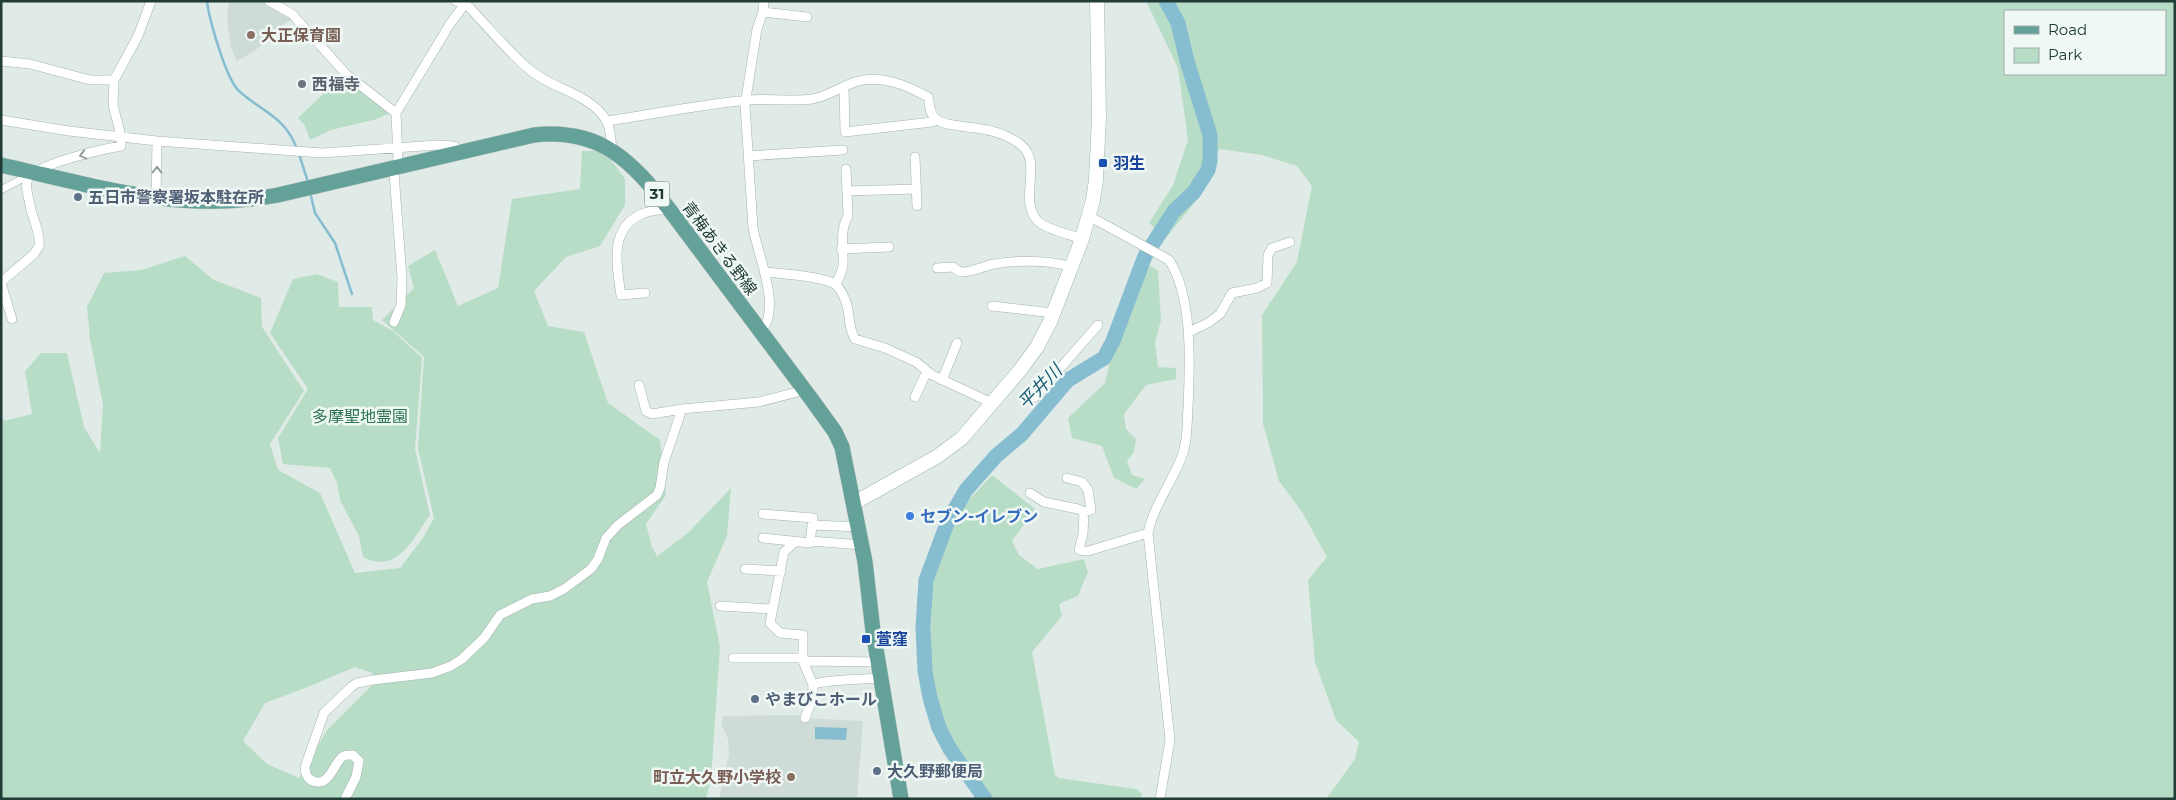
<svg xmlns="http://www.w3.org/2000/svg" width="2176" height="800" font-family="Montserrat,'Noto Sans JP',sans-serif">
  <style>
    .built { fill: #cedbd6 }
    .green { fill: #b8ddc6; fill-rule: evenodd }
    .water { fill: #87bdd1 }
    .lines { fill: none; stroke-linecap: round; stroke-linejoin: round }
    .stream { stroke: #87bdd1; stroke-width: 2.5 }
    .river { stroke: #87bdd1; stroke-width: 15 }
    .pedestrian-casing { stroke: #a3b3af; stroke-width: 8 }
    .minor-casing { stroke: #a3b3af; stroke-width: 10 }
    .secondary-casing { stroke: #9fb7b1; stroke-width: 15 }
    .primary-casing { stroke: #c1c8c7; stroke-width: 16 }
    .pedestrian { stroke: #fff; stroke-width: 7 }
    .minor { stroke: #fff; stroke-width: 9 }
    .secondary { stroke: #fff; stroke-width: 14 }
    .primary { stroke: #64a198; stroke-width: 15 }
    .oneway { stroke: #909d9b }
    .education-dot { fill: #8d6e63; stroke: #f0f8f5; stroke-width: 2 }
    .worship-dot { fill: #6b7280; stroke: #f0f8f5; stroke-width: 2 }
    .transit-dot { fill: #1a4fb4; stroke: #f0f8f5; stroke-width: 2 }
    .service-dot { fill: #5c6f8a; stroke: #f0f8f5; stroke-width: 2 }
    .shop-dot { fill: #3f7fe0; stroke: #f0f8f5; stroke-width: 2 }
    .labels { text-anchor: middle; stroke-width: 5; stroke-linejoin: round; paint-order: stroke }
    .shield { fill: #f0f8f5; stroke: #5f7470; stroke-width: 1 }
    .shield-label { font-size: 15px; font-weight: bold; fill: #213b37 }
    .education-label { font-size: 16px; font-weight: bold; fill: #785e54; stroke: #f0f8f5; text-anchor: start }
    .worship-label { font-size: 16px; font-weight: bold; fill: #5b616d; stroke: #f0f8f5; text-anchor: start }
    .transit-label { font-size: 16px; font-weight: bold; fill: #164399; stroke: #f0f8f5; text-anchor: start }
    .service-label { font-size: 16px; font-weight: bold; fill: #4e5e75; stroke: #f0f8f5; text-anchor: start }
    .street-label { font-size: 16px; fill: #213b37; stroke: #f0f8f5 }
    .park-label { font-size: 16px; fill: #2b724e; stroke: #f0f8f5 }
    .shop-label { font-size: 16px; font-weight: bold; fill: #366cbe; stroke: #f0f8f5; text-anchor: start }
    .water-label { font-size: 18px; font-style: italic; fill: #1b5e77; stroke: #f0f8f5 }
  </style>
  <rect width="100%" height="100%" fill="#e0ebe7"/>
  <path class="built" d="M229,1H265L294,19L284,24L256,50L237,61L230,46L227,15Z
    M802,715V718L863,721L857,799H719L729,755L728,739L721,724L723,716Z"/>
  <path class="green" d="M1146,1H2175V799H1326L1355,759L1359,742L1336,720L1315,662L1308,580L1327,557L1302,512L1279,481L1263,424L1262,315L1297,262L1312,186L1297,166L1262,155L1219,149L1204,191L1166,238L1149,223L1173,185L1188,140L1178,68ZM2005,11H2165V74H2005Z
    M344,74L390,113L377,119L331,130L310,140L305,126L298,118Z
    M582,151H604L625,179V205L600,246L566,257L534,291L548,326L584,332L608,403L660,440L666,495L646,524L652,547L657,556L688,533L731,488L727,536L707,582L720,647L711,779L706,799H1V416L4,421L32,414L25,371L41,353H67L84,427L100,453L103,405L90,339L87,307L104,273L141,270L185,256L214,280L261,298L262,327L304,391L270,444L278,470L320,493L355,573L400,568L423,538L434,518L418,449L424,357L382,320L414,288L408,266L435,250L458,306L498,288L512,199L580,189ZM355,667L372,673L373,684L327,730L299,778L267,764L243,741L265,703L308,687Z
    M1151,266L1158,271L1161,320L1155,343L1158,367L1176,368V379L1146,385L1124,414L1126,429L1136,439L1134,452L1127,461L1132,475L1145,479L1136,489L1114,478L1102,446L1072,438L1068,418L1105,383L1113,347L1146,270Z
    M317,274L338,282L339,307H372L373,320L393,331L422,358L415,449L430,515C413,539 397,575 363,557L359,536L340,500L337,483L330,468L283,464L278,438L308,389L270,333L293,279Z
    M992,475L1035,509L1012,541L1019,555L1038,569L1084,559L1088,572L1078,596L1059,604L1062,616L1032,652L1055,775L1059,778L1136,789L1142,794L1140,799H987L948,731L930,686L932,581L957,513Z"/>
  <path class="water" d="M815,727L847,728L846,740L815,739Z"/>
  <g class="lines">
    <path class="stream" d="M207,1C209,19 226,79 239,91C262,112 285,116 297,149
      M299,154L308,182
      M310,192L315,213L335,243L352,294"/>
    <path class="river" d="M985,799L950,749L939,728L930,698L925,671L923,627L926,580L948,521L966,490L996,456L1022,434L1068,380L1104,358L1113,341L1145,256L1174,211L1194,192L1208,170L1210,161V135L1187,61L1178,23L1166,1"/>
    <defs>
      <path id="pedestrian" d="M1,190L29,175"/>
      <path id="minor" d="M269,1L292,14L346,74L396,113
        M456,1L469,7C489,28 508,52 530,70C552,89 591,94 606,120C611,129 611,141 612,150
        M763,12L807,17
        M1,61L30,64L90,80H114
        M844,87L845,132L932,122L937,120
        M1,120L69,131L157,141L322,153L437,145L454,146L460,152
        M607,121C653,114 700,105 747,100C768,98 791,102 812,99C827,97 840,87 855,82C880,74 906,85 928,97C930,104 929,113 935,118C943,126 965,126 975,128C991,130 1010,135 1022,146C1043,163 1017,203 1039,222C1050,231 1069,234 1082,239
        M748,156L843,150
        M915,157L917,206
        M847,191L916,189
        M156,198L157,141
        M1089,216L1169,260C1193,297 1190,364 1188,407C1187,422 1188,438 1183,453C1174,480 1154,504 1148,533L1170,740L1160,799
        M841,249L889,247
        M937,268L953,267C956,270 959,272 963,272C973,272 984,266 994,264C1017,260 1050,260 1072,267
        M766,272C782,274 824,276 836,285C840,288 844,297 846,302C851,316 847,325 855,339L885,348L916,362L932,375L992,403
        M1,282L34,254L39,246C41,233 32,218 30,205C29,198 24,185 28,179C35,164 104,149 121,146V136L113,105L114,80L138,36L151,1
        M1,283L12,319
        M836,285C838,279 842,272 843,266C844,250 839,231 848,216L846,169
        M645,293L621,295C617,268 608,228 642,214C650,210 660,210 669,209
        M992,306L1054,313
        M394,322L401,305L402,278L394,173L398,160L396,113L450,24L467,1
        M761,332C782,308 758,256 753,228L745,105L757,29L763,12L764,1
        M1189,332L1208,323L1220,314L1232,293L1257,288L1267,283L1268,255L1272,248L1290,242
        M942,380L957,343
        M639,385L646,411L652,414L682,409
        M915,397L927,371
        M1035,397L1098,325
        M1030,493L1044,502L1078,509L1084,512L1091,510L1088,490L1082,482L1067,478
        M1084,512L1083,534L1079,550L1088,551L1148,533
        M763,514L813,518L810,543L763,538
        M812,525L859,527
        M810,541L862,545
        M795,542L784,552L770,623L780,633L803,635V661L813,685L812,700L805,718
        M745,569L781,571
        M720,606L772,609
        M733,658H803
        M803,661L879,662
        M813,685C819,680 869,679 881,678
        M345,799L356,777L359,761L353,755C349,755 346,754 342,757C333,765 328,790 311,780C306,777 305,773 305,767L324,713L351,687L357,683L373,680L432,673L451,666L462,659L484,638L500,615L532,599L550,596L564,589L591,569L598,559L606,538L618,525L657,495L660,488L664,462L682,409L759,402L805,390"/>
      <path id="secondary" d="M854,503L938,456L962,438L1021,369L1037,347L1050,322L1082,239L1093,200L1096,180L1099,117L1097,1"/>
      <path id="primary" d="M1,165C96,186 180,214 278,195L534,135C600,128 631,160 669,209L812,400L835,432L842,447L865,562L873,631L901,799"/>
    </defs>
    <use href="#pedestrian" class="pedestrian-casing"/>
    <use href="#minor" class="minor-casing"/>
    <use href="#secondary" class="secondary-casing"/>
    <use href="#primary" class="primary-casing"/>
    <use href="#pedestrian" class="pedestrian"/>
    <use href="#minor" class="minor"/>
    <use href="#secondary" class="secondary"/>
    <use href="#primary" class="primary"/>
  </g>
  <defs><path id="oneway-chevron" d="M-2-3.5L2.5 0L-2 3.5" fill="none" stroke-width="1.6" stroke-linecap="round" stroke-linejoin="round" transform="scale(1.25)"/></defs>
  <g class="oneway">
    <use href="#oneway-chevron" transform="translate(83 155) rotate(165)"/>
    <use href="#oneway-chevron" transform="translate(157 170) rotate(-89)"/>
  </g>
  <g class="education-dot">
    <circle cx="251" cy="35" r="5"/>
    <circle cx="791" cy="777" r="5"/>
  </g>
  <circle class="worship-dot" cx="302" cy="84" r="5"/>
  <g class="transit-dot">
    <rect x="1098" y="158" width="10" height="10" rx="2.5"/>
    <rect x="861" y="634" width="10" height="10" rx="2.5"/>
  </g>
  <g class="service-dot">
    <circle cx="78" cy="197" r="5"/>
    <circle cx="755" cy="699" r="5"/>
    <circle cx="877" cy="771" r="5"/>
  </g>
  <circle class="shop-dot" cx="910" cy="516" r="5"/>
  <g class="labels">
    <rect class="shield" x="644.5" y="181.5" width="25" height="25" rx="4"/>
    <g class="shield-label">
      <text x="657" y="199">31</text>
    </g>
    <g class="education-label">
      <text x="261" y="41">大正保育園</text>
      <text x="781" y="783" text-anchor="end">町立大久野小学校</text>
    </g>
    <g class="worship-label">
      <text x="312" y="90">西福寺</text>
    </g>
    <g class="transit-label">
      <text x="1113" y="169">羽生</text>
      <text x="876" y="645">萱窪</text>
    </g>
    <g class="service-label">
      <text x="88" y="203">五日市警察署坂本駐在所</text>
      <text x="765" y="705">やまびこホール</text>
      <text x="887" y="777">大久野郵便局</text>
    </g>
    <g class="street-label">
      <text transform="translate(720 248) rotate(53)" y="6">青梅あきる野線</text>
    </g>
    <g class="park-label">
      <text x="360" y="422">多摩聖地霊園</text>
    </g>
    <g class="shop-label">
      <text x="920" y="522">セブン-イレブン</text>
    </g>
    <g class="water-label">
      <text transform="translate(1040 387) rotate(-46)" y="6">平井川</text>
    </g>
  </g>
  <rect width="2176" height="800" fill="none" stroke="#213b37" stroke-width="5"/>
  <rect x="2004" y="10" width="162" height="65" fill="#f0f8f5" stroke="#9daca9"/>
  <rect x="2014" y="26" width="25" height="8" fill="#64a198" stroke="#9daca9"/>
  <text x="2048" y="35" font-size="15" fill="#213b37">Road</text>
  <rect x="2014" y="48" width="25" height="15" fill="#b8ddc6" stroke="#9daca9"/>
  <text x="2048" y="60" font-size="15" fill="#213b37">Park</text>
</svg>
